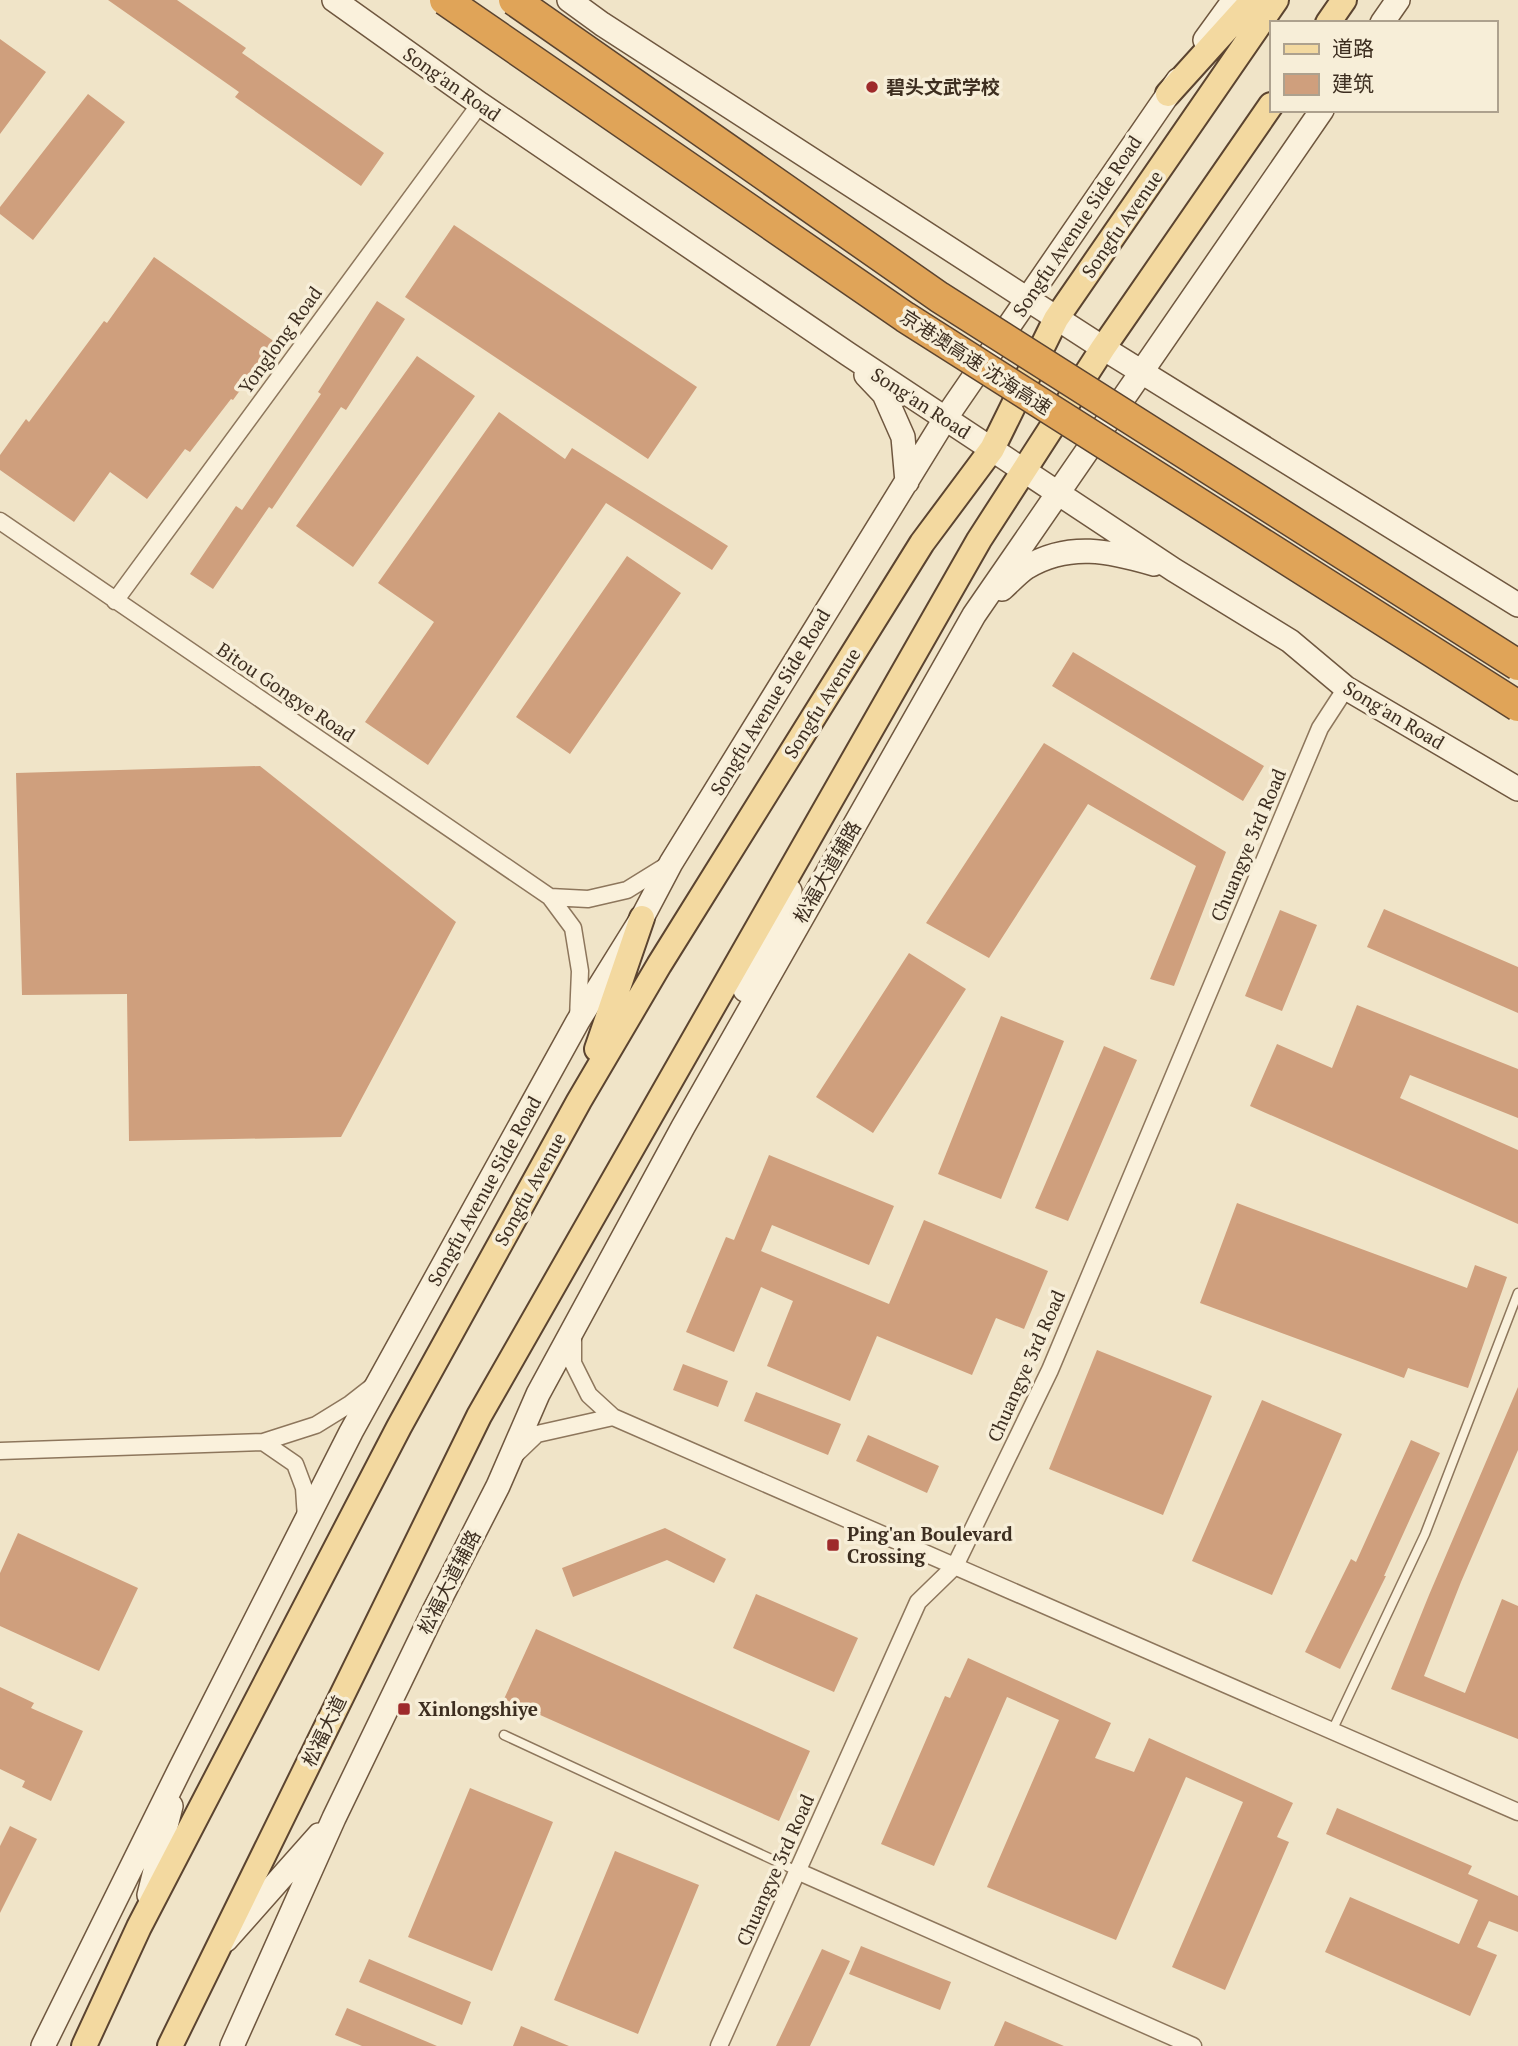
<svg xmlns="http://www.w3.org/2000/svg" width="1518" height="2046" font-family="'PT Serif','Noto Sans SC',serif">
  <style>
    .building { fill: #cf9f7d }
    .lines { fill: none; stroke-linecap: round; stroke-linejoin: round }
    .lane-casing { stroke: #8d765c; stroke-width: 11 }
    .street-casing { stroke: #8d765c; stroke-width: 19 }
    .secondary-casing { stroke: #6f573f; stroke-width: 26 }
    .primary-casing { stroke: #5b4430; stroke-width: 28 }
    .lane { stroke: #faf1dc; stroke-width: 8 }
    .street { stroke: #faf1dc; stroke-width: 16 }
    .secondary { stroke: #faf1dc; stroke-width: 23 }
    .primary { stroke: #f3d9a0; stroke-width: 24 }
    .highway-bridge-casing { stroke: #5b4430; stroke-width: 33; stroke-linecap: butt }
    .highway-bridge { stroke: #e0a458; stroke-width: 30 }
    .poi-dot { fill: #9e2a2b; stroke: #f7eed8; stroke-width: 2.5 }
    .labels { text-anchor: middle; stroke-width: 7; stroke-linejoin: round; paint-order: stroke }
    .street-label { font-size: 19px; fill: #3d2e20; stroke: #f7eed8 }
    .poi-label { font-size: 19px; font-weight: bold; fill: #3d2e20; stroke: #f7eed8; text-anchor: start }
  </style>
  <rect width="100%" height="100%" fill="#f0e4c8"/>
  <path class="building" d="M108,0H177L246,48L242,53L384,153L361,186L235,97L239,92Z
    M0,39L46,72L0,134Z
    M88,94L125,122L33,240L0,214V207Z
    M454,225L697,387L648,459L405,297Z
    M154,257L275,342L233,400L231,399L190,452L185,449L147,499L110,472L74,522L0,470V455L26,419L29,422L104,321L107,323Z
    M377,301L405,319L346,410L341,407L272,509L269,507L213,589L190,574L236,506L242,510L321,394L318,392Z
    M417,356L475,396L353,567L296,526Z
    M499,412L565,459L572,448L728,546L712,570L606,503L428,765L365,722L434,622L378,583Z
    M627,556L681,593L570,754L516,717Z
    M1073,652L1264,766L1243,801L1052,686Z
    M1044,743L1226,852L1174,986L1150,979L1196,866L1088,804L989,958L926,923Z
    M260,766L456,922L341,1137L129,1141L127,994L22,995L16,773Z
    M1384,909L1518,967V1013L1367,947Z
    M1280,910L1317,925L1282,1011L1245,996Z
    M909,953L966,989L873,1133L816,1097Z
    M1357,1005L1518,1069V1118L1410,1075L1400,1098L1518,1150V1224L1250,1106L1277,1044L1332,1068Z
    M1001,1016L1064,1041L1001,1199L938,1174Z
    M1104,1046L1137,1060L1068,1221L1035,1208Z
    M769,1155L894,1206L869,1265L772,1225L761,1251L889,1304L924,1220L1048,1271L1024,1329L996,1318L972,1375L877,1336L850,1401L767,1366L793,1301L761,1287L734,1352L686,1332L726,1237L734,1240Z
    M1237,1203L1467,1288L1475,1265L1507,1277L1468,1388L1408,1368L1404,1378L1200,1303Z
    M1097,1350L1212,1396L1163,1515L1049,1469Z
    M683,1364L728,1381L718,1407L673,1390Z
    M1518,1387V1450L1461,1582L1424,1676L1465,1693L1502,1599L1518,1606V1739L1391,1689L1429,1595Z
    M756,1392L841,1424L828,1455L744,1421Z
    M1262,1400L1342,1434L1272,1595L1192,1561Z
    M868,1435L939,1466L927,1493L856,1461Z
    M1411,1440L1440,1453L1384,1576H1386L1340,1669L1305,1652L1351,1559L1356,1562Z
    M665,1528L726,1559L714,1583L667,1560L573,1597L562,1568Z
    M18,1533L138,1588L99,1671L0,1626V1573Z
    M756,1594L858,1638L834,1692L733,1648Z
    M536,1629L810,1751L779,1821L504,1699Z
    M968,1658L1111,1723L1095,1758L1134,1772L1149,1738L1293,1803L1277,1837L1289,1842L1225,1990L1172,1967L1243,1802L1186,1777L1116,1940L987,1887L1059,1720L1007,1697L934,1866L881,1844L945,1696L950,1698Z
    M0,1687L34,1703L31,1708L83,1731L51,1801L22,1787L25,1781L0,1769Z
    M470,1788L553,1822L492,1971L408,1937Z
    M1337,1808L1472,1866L1468,1874L1518,1896V1932L1489,1921L1477,1947L1497,1955L1470,2016L1325,1952L1350,1897L1459,1944L1478,1900L1326,1834Z
    M10,1826L37,1839L0,1913V1846Z
    M615,1851L699,1885L638,2034L554,2000Z
    M861,1946L951,1982L940,2010L849,1974Z
    M822,1949L850,1961L810,2046H776Z
    M369,1959L471,2002L462,2025L359,1982Z
    M347,2008L437,2046H362L335,2035Z
    M1005,2021L1064,2046H994Z
    M521,2026L569,2046H513Z"/>
  <g class="lines">
    <defs>
      <path id="lane" d="M1332,1731L1425,1534L1518,1293
        M504,1735L797,1871"/>
      <path id="street" d="M0,521L550,897
        M115,601L480,104
        M578,1019L580,971L573,928L550,897L588,899L627,890L669,864
        M573,1333V1363L589,1395L613,1417L1518,1812
        M263,1442L295,1464L304,1488L306,1519
        M0,1451L263,1442L316,1425L350,1404L373,1386
        M514,1456L537,1434L613,1417
        M797,1871L1193,2046
        M719,2046L918,1602L955,1566L1050,1370L1320,728L1346,688"/>
      <path id="secondary" d="M334,0L480,104L848,354L1174,570L1290,641L1346,688L1518,789
        M569,0L602,24L1103,348L1518,605
        M1382,23L1398,0
        M1205,40L1234,0
        M866,375L884,394L903,437L907,482
        M1002,589C1010,582 1018,573 1027,567C1069,542 1110,551 1154,564
        M745,990L790,891
        M149,1895L171,1806
        M226,1940L319,1835
        M43,2046L180,1769L351,1432L578,1021L642,918L671,863L945,419L1178,80
        M232,2046L334,1818L434,1611L498,1486L538,1394L683,1127L974,615L1322,110"/>
      <path id="primary" d="M1328,23L1344,0
        M1168,94L1253,0
        M597,1049L642,918
        M84,2046L139,1927L399,1427L579,1101L659,965L922,543L992,449L1056,319L1276,0
        M170,2046L479,1416L979,540L1103,348L1271,105"/>
    </defs>
    <use href="#lane" class="lane-casing"/>
    <use href="#street" class="street-casing"/>
    <use href="#secondary" class="secondary-casing"/>
    <use href="#primary" class="primary-casing"/>
    <use href="#lane" class="lane"/>
    <use href="#street" class="street"/>
    <use href="#secondary" class="secondary"/>
    <use href="#primary" class="primary"/>
    <defs>
      <path id="highway-bridge" d="M445,0L905,317L1518,706
        M514,0L939,297L1518,665"/>
    </defs>
    <use href="#highway-bridge" class="highway-bridge-casing"/>
    <use href="#highway-bridge" class="highway-bridge"/>
  </g>
  <g class="poi-dot">
    <circle cx="872" cy="87" r="7"/>
    <rect x="826" y="1538" width="14" height="14" rx="3.5"/>
    <rect x="397" y="1702" width="14" height="14" rx="3.5"/>
  </g>
  <g class="labels">
    <g class="street-label">
      <text transform="translate(452 84) rotate(35)" y="7">Song'an Road</text>
      <text transform="translate(1122 224) rotate(-55)" y="7">Songfu Avenue</text>
      <text transform="translate(1077 226) rotate(-56)" y="7">Songfu Avenue Side Road</text>
      <text transform="translate(280 340) rotate(-54)" y="7">Yonglong Road</text>
      <text transform="translate(976 362) rotate(33)" y="7">京港澳高速 沈海高速</text>
      <text transform="translate(921 403) rotate(33)" y="7">Song'an Road</text>
      <text transform="translate(286 692) rotate(34)" y="7">Bitou Gongye Road</text>
      <text transform="translate(770 702) rotate(-59)" y="7">Songfu Avenue Side Road</text>
      <text transform="translate(822 703) rotate(-58)" y="7">Songfu Avenue</text>
      <text transform="translate(1394 715) rotate(31)" y="7">Song'an Road</text>
      <text transform="translate(1248 845) rotate(-67)" y="7">Chuangye 3rd Road</text>
      <text transform="translate(827 872) rotate(-60)" y="7">松福大道辅路</text>
      <text transform="translate(530 1189) rotate(-61)" y="7">Songfu Avenue</text>
      <text transform="translate(484 1191) rotate(-61)" y="7">Songfu Avenue Side Road</text>
      <text transform="translate(1026 1366) rotate(-66)" y="7">Chuangye 3rd Road</text>
      <text transform="translate(449 1582) rotate(-63)" y="7">松福大道辅路</text>
      <text transform="translate(324 1731) rotate(-64)" y="7">松福大道</text>
      <text transform="translate(775 1870) rotate(-66)" y="7">Chuangye 3rd Road</text>
    </g>
    <g class="poi-label">
      <text x="886" y="94">碧头文武学校</text>
      <text x="847" y="1541">Ping'an Boulevard<tspan x="847" dy="22">Crossing</tspan></text>
      <text x="418" y="1716">Xinlongshiye</text>
    </g>
  </g>
  <rect x="1270" y="21" width="228" height="91" fill="#f7eed8" stroke="#ada18e" stroke-width="2"/>
  <rect x="1284" y="44" width="35" height="10" fill="#f3d9a0" stroke="#ada18e" stroke-width="2"/>
  <text x="1332" y="56" font-size="21" fill="#3d2e20">道路</text>
  <rect x="1284" y="74" width="35" height="21" fill="#cf9f7d" stroke="#ada18e" stroke-width="2"/>
  <text x="1332" y="91" font-size="21" fill="#3d2e20">建筑</text>
</svg>
